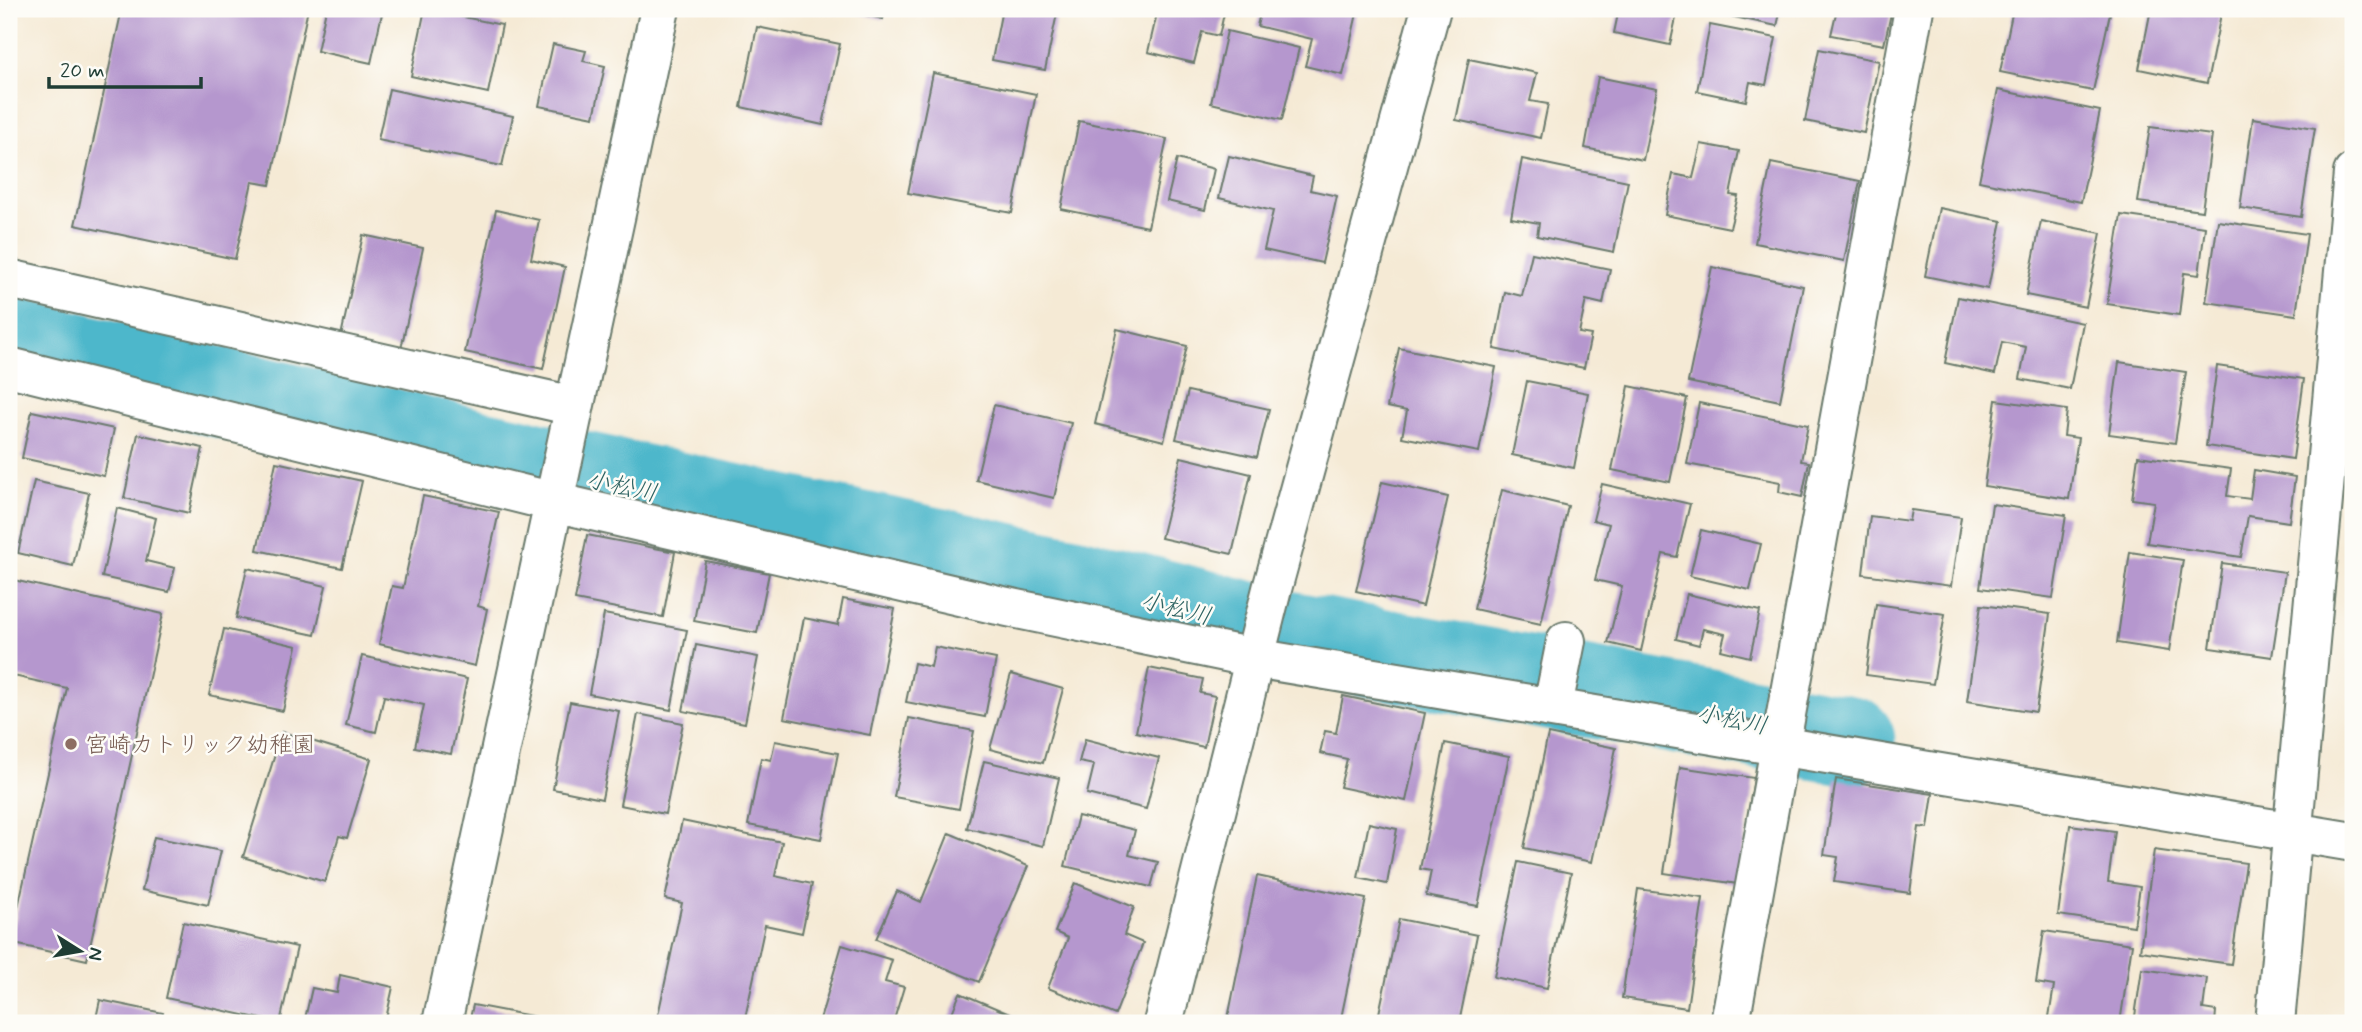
<svg xmlns="http://www.w3.org/2000/svg" width="2362" height="1032" font-family="Mynerve,'Klee One',sans-serif">
  <style>
    .lines { fill: none; stroke-linecap: round; stroke-linejoin: round }
    .river { stroke: #4eb7cb; stroke-width: 91 }
    .building { fill: #b597ce }
    .minor-casing { stroke: #6a7a6c; stroke-width: 42 }
    .minor { stroke: #fff; stroke-width: 38 }
    .education-dot { fill: #8d6e63; stroke: #fdfcf7; stroke-width: 2.5 }
    .labels { text-anchor: middle; stroke-width: 5; stroke-linejoin: round; paint-order: stroke }
    .education-label { font-size: 23px; fill: #785e54; stroke: #fdfcf7; text-anchor: start }
    .water-label { font-size: 24px; font-style: italic; fill: #2d6261; stroke: #fdfcf7 }
  </style>
  <rect width="100%" height="100%" fill="#fdfcf7"/>
  <filter id="ink" filterUnits="userSpaceOnUse"><feTurbulence type="fractalNoise" baseFrequency=".0143" numOctaves="2"/><feDisplacementMap in="SourceGraphic" scale="14" xChannelSelector="R" yChannelSelector="G"/><feConvolveMatrix kernelMatrix="1 2 1 2 8 2 1 2 1" color-interpolation-filters="sRGB"/></filter>
  <filter id="wash" filterUnits="userSpaceOnUse"><feTurbulence type="fractalNoise" baseFrequency=".00686" numOctaves="4" result="noise"/><feDisplacementMap in="SourceGraphic" scale="28" xChannelSelector="R" yChannelSelector="G"/><feGaussianBlur stdDeviation="1.57" result="paint"/><feColorMatrix in="noise" values="0 0 0 0 0 0 0 0 0 0 0 0 0 0 0 0 0 1.4 0 .05"/><feComposite in="paint" operator="in"/></filter>
  <g filter="url(#wash)">
    <rect width="100%" height="100%" fill="#f5ead5"/>
    <g class="lines">
      <path class="river" d="M9,341L476,454L1077,583L1282,635L1850,741"/>
    </g>
    <g id="blocks">
      <path class="building" d="M122,9H308L270,185L252,182L235,259L75,225Z
        M326,9H383L371,63L317,51Z
        M425,9L502,25L488,93L411,76Z
        M838,9H886L883,19Z
        M1002,9H1058L1045,70L992,60Z
        M1158,9H1225L1219,36L1202,32L1194,63L1148,52Z
        M1261,9H1358L1343,75L1305,66L1312,39L1257,26Z
        M1619,9H1678L1670,45L1614,33Z
        M1721,9H1781L1777,26L1720,14Z
        M1837,9H1892L1884,45L1831,35Z
        M2013,9H2111L2093,91L2000,72Z
        M2151,9H2196L2221,14L2207,83L2139,69Z
        M1710,25L1776,38L1766,85L1750,82L1746,101L1697,91Z
        M757,27L840,44L823,125L741,107Z
        M1227,31L1299,48L1282,120L1211,103Z
        M553,44L586,51L583,61L605,66L594,117L539,106Z
        M1819,49L1879,61L1864,133L1805,121Z
        M1469,59L1537,73L1530,101L1548,104L1541,138L1456,120Z
        M933,73L1036,94L1012,213L908,193Z
        M1598,77L1657,89L1643,160L1585,148Z
        M389,89L513,116L502,166L378,140Z
        M1998,90L2100,111L2081,202L1979,181Z
        M2253,118L2315,128L2301,217L2240,208Z
        M1079,121L1167,139L1148,227L1061,209Z
        M2150,127L2212,135L2202,211L2138,202Z
        M1701,144L1739,151L1730,195L1738,196L1730,228L1665,215L1673,174L1693,178Z
        M1229,156L1313,176L1310,190L1337,196L1322,263L1264,250L1273,211L1219,198Z
        M1177,159L1214,169L1205,210L1167,201Z
        M1522,159L1628,181L1614,252L1537,236L1539,223L1511,218Z
        M1771,163L1860,181L1844,261L1755,243Z
        M1939,208L2002,221L1988,289L1925,276Z
        M496,210L539,220L531,259L565,267L543,369L465,352Z
        M2121,215L2205,227L2199,275L2184,273L2179,315L2107,304Z
        M2041,221L2101,233L2086,307L2026,295Z
        M2218,221L2307,234L2296,315L2206,302Z
        M363,235L423,248L401,349L341,336Z
        M1532,253L1610,269L1603,304L1586,300L1579,333L1591,335L1584,368L1494,349L1505,292L1522,296Z
        M1712,267L1803,286L1780,401L1688,382Z
        M1958,297L2083,323L2070,389L2020,379L2026,347L2002,342L1995,374L1945,363Z
        M1117,329L1187,346L1164,441L1095,424Z
        M1399,348L1496,367L1479,452L1402,437L1407,411L1387,407Z
        M2119,362L2186,372L2175,443L2109,434Z
        M2217,366L2304,379L2293,459L2206,446Z
        M1527,381L1588,393L1574,468L1512,455Z
        M1629,386L1687,398L1670,482L1612,470Z
        M1188,391L1269,409L1257,457L1176,439Z
        M1996,400L2067,410L2064,436L2078,438L2069,499L1984,486Z
        M1699,403L1808,425L1801,461L1809,462L1802,497L1779,492L1780,482L1687,464Z
        M994,405L1071,423L1054,498L976,480Z
        M32,411L114,429L104,476L22,458Z
        M138,434L203,448L189,513L124,498Z
        M2138,456L2231,469L2227,496L2250,499L2254,470L2295,477L2289,522L2248,516L2241,557L2147,543L2154,502L2132,499Z
        M1181,457L1251,474L1232,554L1161,538Z
        M276,462L362,481L342,568L257,550Z
        M34,481L89,493L73,566L18,553Z
        M1382,482L1448,497L1423,606L1356,591Z
        M1602,484L1690,504L1677,557L1663,554L1641,651L1608,643L1622,586L1595,580L1609,524L1593,520Z
        M1502,490L1568,506L1541,624L1474,609Z
        M423,496L499,512L478,606L487,609L475,666L379,644L392,586L403,588Z
        M1992,504L2066,515L2053,598L1980,588Z
        M117,508L156,518L146,561L175,568L169,592L102,577Z
        M1911,510L1961,517L1951,586L1863,574L1870,516L1909,521Z
        M1701,530L1761,544L1750,590L1690,576Z
        M587,535L675,552L663,617L575,600Z
        M2130,552L2183,560L2169,651L2117,643Z
        M705,561L769,573L757,633L694,621Z
        M2222,563L2285,572L2272,657L2210,648Z
        M247,568L326,586L315,635L236,618Z
        M9,579L163,614L87,960L10,943L67,688L9,675Z
        M1687,594L1760,611L1750,657L1721,650L1725,634L1703,629L1699,645L1676,639Z
        M843,599L895,609L870,735L784,718L804,618L838,625Z
        M1876,604L1945,614L1933,684L1866,675Z
        M1981,605L2050,614L2036,712L1967,701Z
        M604,614L687,630L671,710L589,694Z
        M224,629L297,646L283,711L209,695Z
        M696,645L758,657L745,723L683,711Z
        M935,647L996,659L985,717L906,702L914,663L931,667Z
        M362,656L467,679L451,754L415,747L424,705L384,696L376,732L346,725Z
        M1149,668L1203,679L1200,693L1215,696L1204,747L1136,732Z
        M1011,674L1063,689L1043,763L990,749Z
        M1343,696L1425,713L1406,801L1340,787L1347,759L1320,753L1325,731L1336,733Z
        M570,702L619,711L602,799L553,789Z
        M638,714L683,723L665,814L620,805Z
        M909,718L974,731L959,809L894,797Z
        M282,732L371,759L347,838L339,836L325,882L243,857Z
        M1548,734L1616,748L1592,862L1524,848Z
        M1085,739L1159,758L1146,809L1087,794L1094,765L1079,762Z
        M775,741L838,753L821,839L748,825L761,758L771,760Z
        M1445,743L1509,756L1478,906L1426,896L1431,871L1420,869Z
        M984,761L1059,778L1043,846L967,828Z
        M1680,767L1754,778L1738,884L1664,873Z
        M1836,779L1933,794L1928,828L1919,827L1910,893L1834,882L1838,857L1824,855Z
        M1078,816L1135,830L1129,855L1158,862L1151,887L1065,866Z
        M682,821L782,842L775,876L812,884L802,933L765,925L744,1023H674L657,1020L682,903L665,899Z
        M1369,823L1397,829L1387,884L1358,878Z
        M2070,825L2115,831L2108,882L2140,887L2134,926L2058,915Z
        M949,833L1028,866L979,982L876,939L897,891L921,902Z
        M154,837L221,851L208,905L142,890Z
        M2154,850L2246,863L2231,964L2140,951Z
        M1518,862L1571,873L1547,988L1494,977Z
        M1257,876L1366,899L1340,1023H1227Z
        M1075,883L1134,907L1124,935L1143,943L1115,1015L1048,988L1068,938L1055,932Z
        M1638,889L1703,898L1687,1008L1622,998Z
        M1399,919L1477,935L1459,1023H1377Z
        M183,922L297,947L280,1023L166,998Z
        M2044,931L2132,944L2120,1023H2048L2054,986L2036,983Z
        M842,945L892,960L885,982L904,987L893,1023H819Z
        M2142,969L2207,978L2203,1009L2216,1011L2215,1023H2134Z
        M340,975L393,987L385,1023H304L312,988L337,993Z
        M960,993L1031,1023H948Z
        M100,1000L163,1013L161,1023H95Z
        M473,1005L558,1021L557,1023H469Z"/>
    </g>
  </g>
  <g filter="url(#ink)">
    <use href="#blocks" fill-opacity="0" stroke="#6a7a6c" stroke-width="2"/>
    <g class="lines">
      <defs>
        <path id="minor" d="M9,279L574,406
          M9,367L554,502L998,605L1254,658L2353,842
          M1553,706L1566,641
          M442,1023L660,9
          M1163,1023L1272,589L1431,9
          M1730,1023L1914,9
          M2275,1023L2353,173"/>
      </defs>
      <use href="#minor" class="minor-casing"/>
      <use href="#minor" class="minor"/>
    </g>
  </g>
  <circle class="education-dot" cx="71" cy="744" r="7"/>
  <g class="labels">
    <g class="education-label">
      <text x="85" y="752">宮崎カトリック幼稚園</text>
    </g>
    <g class="water-label">
      <text transform="translate(622 486) rotate(12)" y="8">小松川</text>
      <text transform="translate(1176 608) rotate(14)" y="8">小松川</text>
      <text transform="translate(1732 719) rotate(11)" y="8">小松川</text>
    </g>
  </g>
  <rect width="2362" height="1032" fill="none" stroke="#fdfcf7" stroke-width="35"/>
  <g transform="translate(80 951) rotate(101)" stroke="#fdfcf7" stroke-width="5" paint-order="stroke">
  <path d="M0-5L12 26L0 18L-12 26Z" fill="#1f3d34"/>
  <text y="-10" font-size="19" font-weight="bold" text-anchor="middle" fill="#1f3d34">N</text>
  </g>
  <path d="M49 77v10h152v-10" fill="none" stroke="#1f3d34" stroke-width="3.5"/>
  <text x="60" y="77" font-size="21" fill="#1f3d34" stroke="#fdfcf7" stroke-width="5" paint-order="stroke">20 m</text>
</svg>
